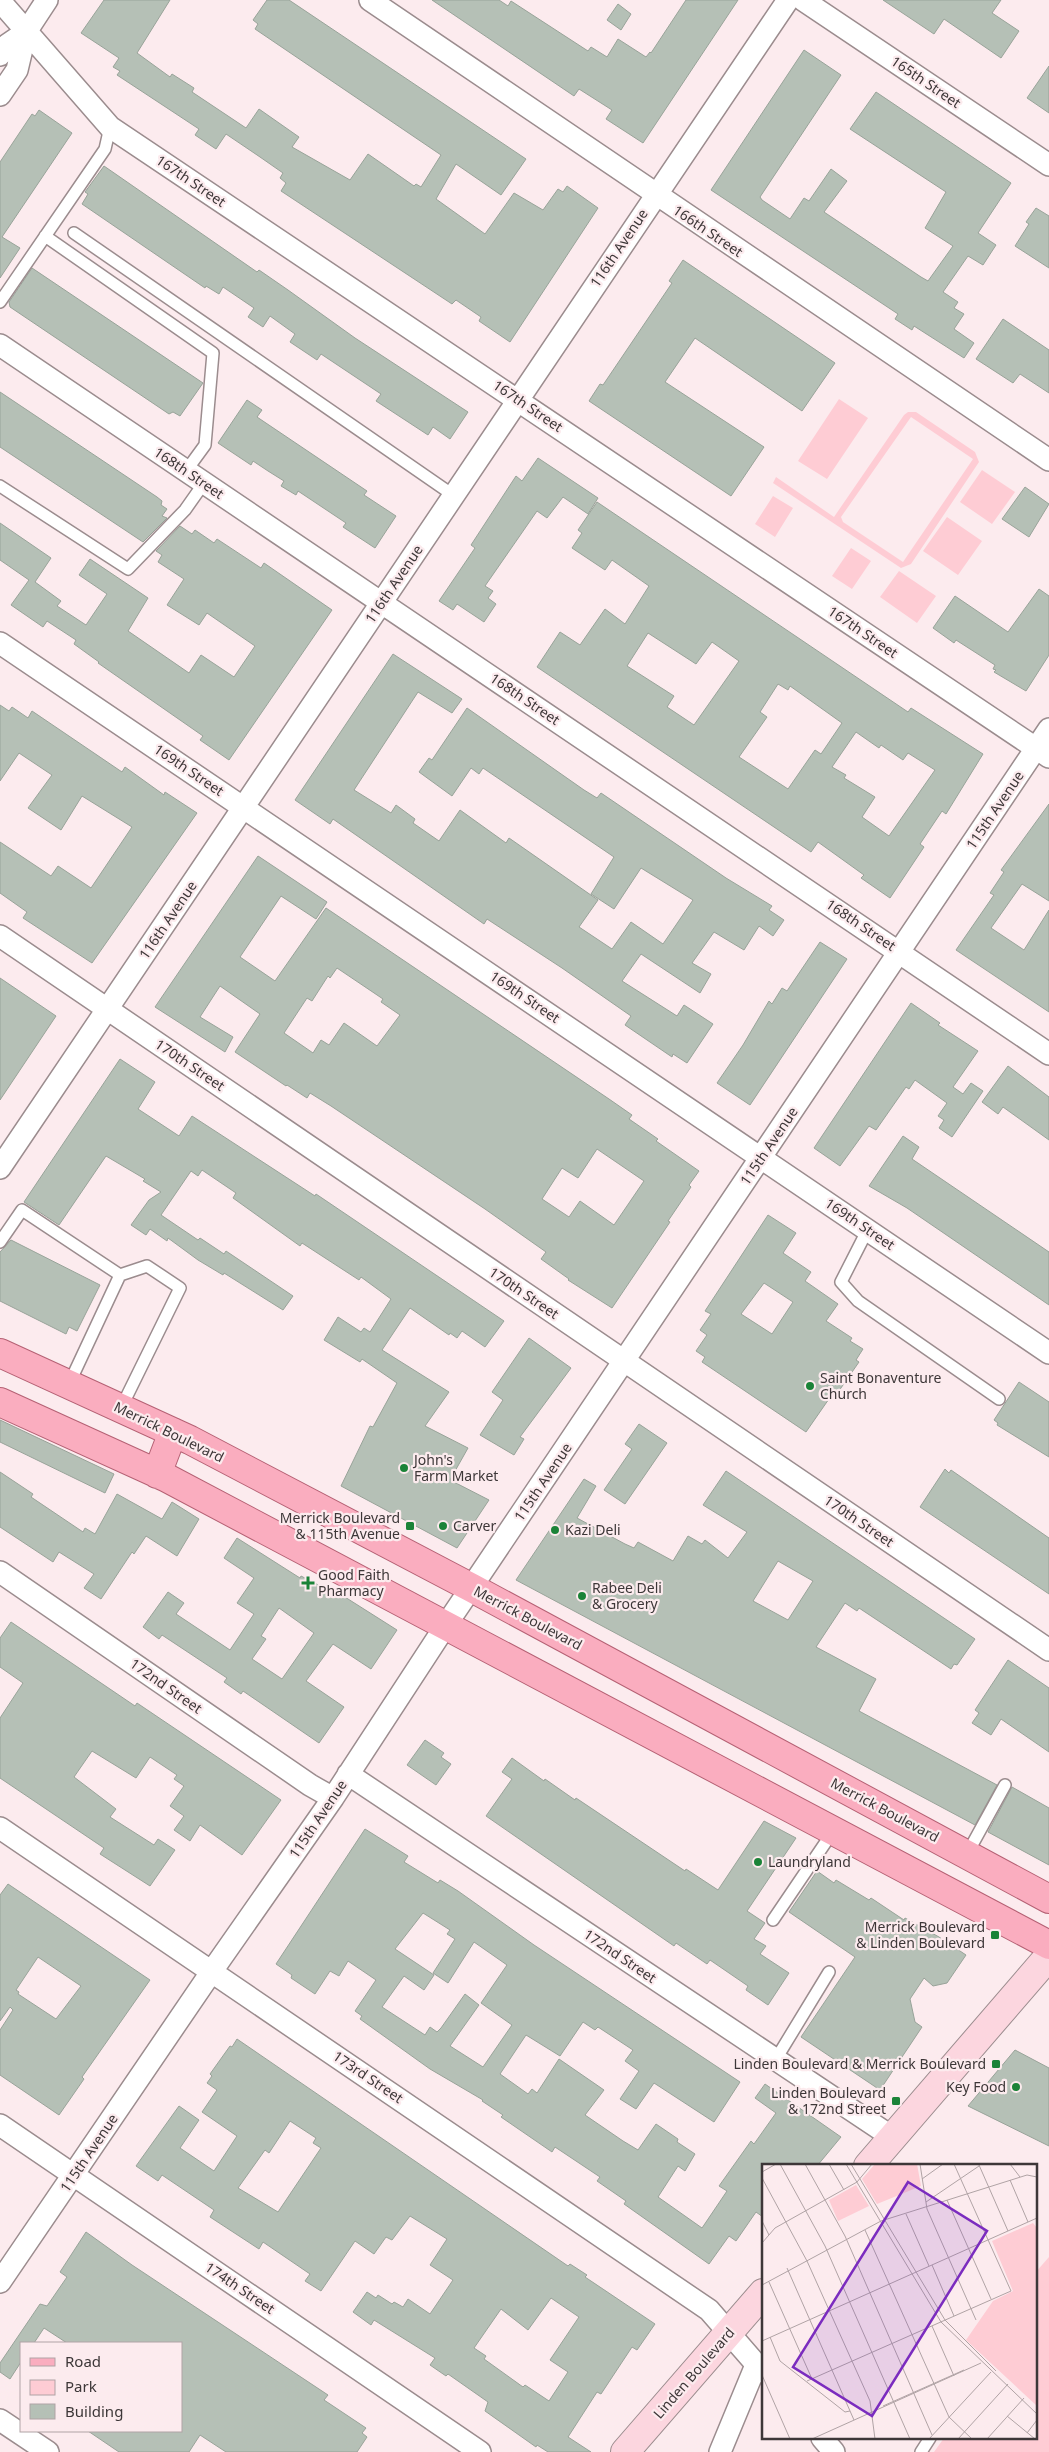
<svg xmlns="http://www.w3.org/2000/svg" width="1049" height="2452" font-family="'Noto Sans',sans-serif">
  <style>
    .green { fill: #feccd4; fill-rule: evenodd }
    .building { fill: #b5c0b6; stroke: #98a399; fill-rule: evenodd }
    .lines { fill: none; stroke-linecap: round; stroke-linejoin: round }
    .lane-casing { stroke: #9b8c8e; stroke-width: 14 }
    .street-casing { stroke: #9b8c8e; stroke-width: 24 }
    .secondary-casing { stroke: #9b8c8e; stroke-width: 30 }
    .primary-casing { stroke: #b56174; stroke-width: 30 }
    .lane { stroke: #fff; stroke-width: 11 }
    .street { stroke: #fff; stroke-width: 21 }
    .secondary { stroke: #fcd6df; stroke-width: 28 }
    .primary { stroke: #faadbf; stroke-width: 28 }
    .poi-dot { fill: #1b8338; stroke: #fcebee; stroke-width: 2 }
    .labels { text-anchor: middle; stroke-width: 4.5; stroke-linejoin: round; paint-order: stroke }
    .street-label { font-size: 14px; fill: #3d3738; stroke: #fcebee }
    .poi-label { font-size: 14px; fill: #3d3738; stroke: #fcebee; text-anchor: start }
    .inset-road { fill: none; stroke: #b0a3a5; stroke-width: 1 }
    .view { fill: #7b2cbf; fill-opacity: 0.15; stroke: #7b2cbf; stroke-width: 2.5 }
    .inset-edge { fill: none; stroke: #3d3738; stroke-width: 2.5 }
  </style>
  <rect width="100%" height="100%" fill="#fcebee"/>
  <path class="green" d="M839,399L868,418L827,479L798,461Z
    M908,412H916L975,452L979,462L911,564L901,568L773,483L776,477L834,517L904,415ZM911,417L973,459L903,562L843,522L841,517Z
    M982,470L1015,492L992,524L960,502Z
    M773,496L793,508L775,537L755,524Z
    M947,517L982,541L958,575L923,551Z
    M851,548L871,561L852,589L832,576Z
    M899,571L936,596L917,623L880,597Z
    M1049,2257V2452H934L944,2438H1035V2273Z"/>
  <path class="building" d="M104,0H170L137,53L170,77L172,74L194,88L192,92L246,128L259,109L299,137L292,147L350,180L368,154L414,186L416,184L421,187L441,155L255,29L258,24L253,20L267,0H289L526,159L501,195L456,164L436,199L485,234L514,193L543,210L558,189L563,192L567,186L598,208L510,342L479,321L481,317L456,300L452,304L281,191L286,183L280,178L283,173L260,157L226,134L216,149L195,135L199,129L117,75L120,71L113,67L119,58L81,33Z
    M432,0H499L508,6L511,1L588,51L591,47L607,57L618,39L646,57L650,52L651,53L686,0H738L643,143L606,119L612,110L579,89L574,96Z
    M883,0H1001L992,13L1019,31L1001,58L944,19L934,34Z
    M618,4L631,14L621,30L607,20Z
    M804,50L841,75L760,197L762,200L790,219L804,198L809,201L831,169L847,181L824,212L921,277L928,281L953,246L925,228L946,192L850,129L876,92L1011,183L978,233L996,245L983,265L968,256L943,292L958,302L954,308L964,314L954,329L974,343L964,358L914,326L912,330L895,319L898,314L711,190Z
    M1049,66V113L1027,98Z
    M39,110L72,133L2,237L20,248L0,278V162L32,114L35,116Z
    M104,166L257,272L259,270L288,290L355,338L468,412L450,439L433,427L428,435L376,401L381,394L321,354L317,360L290,342L295,334L270,316L263,327L248,317L254,308L223,287L219,294L206,286L205,288L82,204L88,194L85,192Z
    M1036,208L1049,216V268L1015,246L1029,224L1026,222Z
    M683,260L835,363L802,411L695,338L665,382L764,447L731,496L589,401L600,384L603,385L672,283L669,281Z
    M32,268L203,383L180,416L173,412L169,414L10,307L9,302Z
    M1003,319L1049,350V393L1020,374L1013,383L976,359Z
    M0,392L157,497L162,501L161,505L167,509L162,516L167,518L143,542L0,447Z
    M247,400L262,410L257,417L367,491L364,495L396,516L375,548L343,527L346,523L298,491L296,495L281,486L284,481L268,471L253,461L251,465L218,443Z
    M538,458L598,498L588,514L563,497L547,518L537,511L485,586L493,591L488,598L496,604L484,622L457,604L453,610L439,601L475,548L471,545L516,476L522,481Z
    M1025,487L1049,504L1029,537L1002,519Z
    M597,502L908,712L911,708L983,754L946,814L942,811L920,844L924,847L890,898L861,878L864,875L818,842L811,852L537,667L560,632L580,645L605,609L625,624L649,586L612,560L605,570L572,548L582,533L578,530ZM648,633L696,664L712,642L739,661L694,725L667,707L674,696L627,666ZM778,684L788,690L790,686L842,723L821,754L815,750L788,789L739,757L767,717L760,712ZM856,732L879,748L881,745L903,760L908,753L935,770L889,836L862,817L875,797L844,778L846,775L832,767Z
    M0,523L51,558L35,582L61,601L57,606L86,625L107,594L79,575L90,559L148,598L128,631L189,673L201,655L234,677L255,646L207,613L199,625L167,605L184,579L158,562L162,555L156,551L180,526L192,534L195,530L214,543L217,539L261,568L264,563L332,610L229,760L200,740L203,736L98,663L99,662L74,644L76,640L47,621L43,627L11,605L29,580L0,560Z
    M1039,589L1049,596V655L1026,691L994,672L996,670L993,669L995,665L956,640L954,643L933,628L955,596L1008,632Z
    M393,654L462,699L452,713L418,692L354,790L391,813L396,805L415,819L413,823L439,841L460,810L506,843L509,838L598,900L579,927L612,949L631,922L663,944L693,900L641,868L614,909L591,894L614,857L483,768L479,774L471,768L452,796L419,772L429,758L432,760L467,708L584,790L597,798L601,793L726,878L772,906L769,910L784,920L773,936L759,926L744,950L714,932L692,963L711,974L700,993L641,954L622,981L677,1016L684,1005L713,1024L687,1063L673,1054L672,1057L625,1025L631,1016L562,968L487,919L484,924L333,819L330,824L295,800Z
    M0,705L9,711L12,707L28,718L32,711L122,772L125,767L164,795L165,792L197,813L92,963L23,918L27,912L0,893V842L51,876L58,866L91,888L132,827L82,796L61,830L28,808L52,775L19,753L0,781Z
    M1049,804V901L1022,884L991,928L1024,950L1049,910V1012L956,950L994,895L990,893L1004,872L1001,870Z
    M258,856L327,902L316,919L281,896L240,957L275,981L326,908L609,1099L632,1115L629,1119L658,1139L656,1141L699,1171L689,1185L691,1187L668,1221L670,1222L612,1308L568,1280L569,1279L541,1259L546,1252L485,1209L331,1106L310,1093L307,1098L287,1085L286,1086L235,1052L260,1014L220,986L200,1017L233,1037L225,1052L155,1007ZM337,968L383,999L381,1002L400,1015L377,1046L344,1023L329,1045L321,1040L313,1053L284,1033L307,998L312,1001L328,976L330,978ZM597,1149L644,1181L614,1225L580,1201L569,1217L542,1199L562,1168L578,1178Z
    M820,942L847,959L750,1105L717,1083L743,1045L769,1001L772,1004L782,988L787,991Z
    M0,978L56,1016L0,1100Z
    M911,1003L940,1023L938,1025L978,1051L953,1087L963,1094L971,1083L983,1091L952,1137L939,1128L944,1120L938,1116L947,1103L915,1080L909,1089L906,1087L876,1130L869,1126L840,1166L814,1148Z
    M120,1059L155,1082L138,1109L179,1136L192,1116L315,1196L316,1194L504,1321L485,1347L462,1331L457,1338L450,1333L449,1335L410,1308L382,1350L449,1392L425,1426L468,1448L450,1480L489,1500L457,1548L341,1486L370,1426L373,1427L397,1383L362,1359L360,1362L324,1340L338,1317L361,1332L364,1328L370,1332L391,1299L361,1277L359,1280L302,1243L300,1246L233,1198L236,1193L202,1170L198,1176L191,1171L161,1215L198,1240L200,1238L224,1254L226,1251L293,1296L283,1310L224,1273L223,1275L198,1260L168,1238L167,1241L150,1229L146,1235L131,1225L149,1200L161,1192L143,1181L145,1179L106,1156L59,1225L24,1202Z
    M1008,1066L1049,1097V1140L1003,1107L998,1114L982,1102Z
    M903,1136L919,1147L912,1159L1049,1252V1305L907,1208L869,1186Z
    M768,1215L796,1233L783,1253L811,1272L805,1281L838,1304L826,1321L852,1338L850,1341L863,1349L856,1360L859,1362L834,1398L831,1396L806,1432L702,1362L705,1357L696,1351L707,1335L700,1330L711,1314L705,1311ZM764,1283L793,1302L772,1334L741,1314Z
    M11,1240L100,1285L77,1331L69,1327L66,1334L0,1301V1252Z
    M529,1338L571,1368L520,1437L524,1439L514,1455L480,1435L503,1400L492,1392Z
    M1019,1382L1049,1402V1457L997,1425L998,1423L994,1420Z
    M0,1420L114,1474L105,1493L0,1442Z
    M639,1424L667,1443L625,1504L604,1490L632,1449L625,1444Z
    M945,1469L949,1473L951,1470L1049,1538V1594L920,1507Z
    M726,1471L975,1639L957,1665L954,1664L951,1669L859,1608L857,1611L845,1603L816,1647L876,1679L859,1711L997,1785L975,1825L516,1580L584,1479L596,1486L577,1518L625,1544L634,1548L638,1542L673,1561L688,1536L702,1544L705,1540L728,1558L747,1532L703,1505ZM778,1561L813,1581L788,1620L753,1601Z
    M0,1472L33,1494L31,1497L83,1532L85,1528L95,1534L117,1494L162,1519L172,1502L199,1519L177,1556L146,1536L134,1554L132,1552L101,1599L84,1588L94,1574L59,1552L53,1562L0,1527Z
    M237,1538L300,1578L301,1576L336,1594L337,1592L397,1630L371,1669L333,1644L306,1681L344,1707L319,1743L243,1691L241,1694L224,1682L227,1678L162,1635L159,1639L143,1627L168,1592L184,1603L176,1614L230,1650L254,1614L237,1603L254,1578L224,1558ZM279,1608L314,1633L282,1679L252,1659L266,1639L261,1636Z
    M11,1622L135,1706L137,1703L281,1800L242,1855L200,1825L190,1841L174,1830L184,1816L170,1806L184,1786L174,1779L177,1775L150,1757L136,1778L92,1751L74,1777L116,1809L110,1817L154,1845L158,1839L175,1850L150,1886L100,1854L104,1848L0,1778V1718L23,1683L0,1667V1638Z
    M1008,1660L1049,1688V1752L1001,1719L991,1735L972,1723L979,1713L975,1710Z
    M425,1740L444,1753L441,1757L451,1764L436,1785L407,1765Z
    M512,1758L544,1781L545,1779L575,1800L576,1798L685,1871L686,1869L718,1890L764,1821L796,1838L747,1911L765,1923L754,1939L766,1946L760,1954L789,1973L768,2005L746,1990L748,1986L710,1960L707,1964L676,1943L674,1946L486,1816L512,1779L502,1772Z
    M1012,1787L1049,1808V1865L988,1832Z
    M365,1829L408,1856L404,1862L438,1883L440,1880L458,1891L534,1945L740,2082L714,2122L654,2083L636,2109L620,2099L639,2071L625,2061L633,2050L598,2027L595,2030L583,2022L560,2056L526,2035L500,2074L528,2094L532,2089L537,2093L559,2059L604,2090L585,2115L623,2141L638,2150L656,2124L678,2139L677,2142L695,2154L685,2171L678,2166L658,2197L702,2228L727,2191L719,2186L751,2141L754,2144L776,2113L755,2098L765,2084L841,2137L817,2166H763V2217L756,2212L736,2241L729,2236L709,2264L624,2204L626,2201L597,2181L600,2177L555,2147L552,2152L501,2117L503,2115L482,2101L483,2100L430,2069L360,2019L362,2016L355,2011L376,1980L348,1961L339,1976L330,1971L315,1994L291,1978L292,1975L276,1964ZM423,1913L450,1930L447,1934L455,1939L433,1973L448,1983L474,1942L507,1965L481,2003L512,2025L483,2067L450,2046L479,2005L465,1994L441,2028L437,2032L430,2027L425,2035L382,2007L404,1976L424,1990L434,1975L395,1949Z
    M817,1871L834,1883L836,1880L869,1900L871,1898L904,1920L905,1918L939,1937L966,1955L947,1983L933,1986L924,1978L910,1999L915,2022L922,2027L880,2090L801,2037L855,1957L789,1912Z
    M8,1884L150,1980L82,2077L84,2079L59,2115L0,2075V2030L13,2010L10,2007L0,2021V1895ZM38,1957L81,1986L56,2019L18,1994L19,1992L16,1990Z
    M237,2039L568,2266L570,2264L587,2275L585,2277L655,2324L637,2350L632,2347L601,2394L597,2392L568,2437L591,2452H548L537,2445L536,2447L485,2411L488,2402L448,2374L446,2376L430,2365L435,2358L374,2320L371,2325L353,2312L367,2292L376,2298L378,2295L392,2304L394,2302L403,2307L408,2299L430,2314L453,2280L430,2265L447,2239L410,2216L392,2240L386,2237L374,2254L355,2241L321,2291L305,2281L310,2274L263,2242L259,2249L210,2217L214,2210L162,2175L158,2181L136,2166L179,2106L199,2120L180,2148L214,2171L237,2136L202,2112L217,2090L207,2083L212,2076L210,2074L230,2046L232,2047ZM290,2121L316,2138L313,2143L321,2148L278,2212L238,2188L265,2150L269,2153ZM551,2298L579,2317L550,2360L568,2372L549,2401L525,2385L523,2387L484,2359L486,2356L474,2348L501,2309L528,2330Z
    M1015,2050L1049,2068V2146L968,2106Z
    M86,2232L132,2265L328,2395L324,2400L366,2428L362,2433L367,2437L357,2452H226L200,2435L189,2452H119L88,2431H181V2343H67L44,2328L34,2343H21V2362L10,2379L0,2372V2363L40,2304L47,2306L67,2277L60,2272Z"/>
  <g class="lines">
    <defs>
      <path id="lane" d="M74,233L453,495
        M45,236L213,353L205,445L186,471
        M0,302L105,149L110,127
        M0,486L128,569L185,510L204,483
        M868,1229L841,1282L858,1301L999,1399
        M0,1242L22,1210L120,1275
        M69,1384L120,1275L147,1266L180,1288L121,1408
        M967,1854L1005,1785
        M773,1920L834,1830
        M776,2059L829,1972
        M921,2452L930,2438"/>
      <path id="street" d="M370,0L1049,460
        M803,0L1049,165
        M0,1L110,127L1049,757
        M0,55L7,45L26,32
        M0,95L17,70L26,32L47,0
        M0,345L1049,1054
        M0,643L1049,1353
        M0,936L1049,1650
        M0,1168L788,0
        M0,1572L310,1785L333,1798
        M348,1774L892,2137
        M0,1828L709,2310L763,2372
        M0,2125L480,2452
        M0,2282L212,1971L333,1798L446,1625L1049,729
        M0,2420L48,2452
        M822,2438L834,2452
        M720,2452L756,2365"/>
      <path id="secondary" d="M868,2166L1049,1956
        M625,2452L763,2293"/>
      <path id="primary" d="M0,1353L190,1440L472,1588L1049,1899
        M0,1402L165,1477L1049,1945
        M157,1474L173,1432"/>
    </defs>
    <use href="#lane" class="lane-casing"/>
    <use href="#street" class="street-casing"/>
    <use href="#secondary" class="secondary-casing"/>
    <use href="#primary" class="primary-casing"/>
    <use href="#lane" class="lane"/>
    <use href="#street" class="street"/>
    <use href="#secondary" class="secondary"/>
    <use href="#primary" class="primary"/>
  </g>
  <g class="poi-dot">
    <circle cx="810" cy="1386" r="5"/>
    <circle cx="404" cy="1468" r="5"/>
    <rect x="405" y="1521" width="10" height="10" rx="2.5"/>
    <circle cx="443" cy="1526" r="5"/>
    <circle cx="555" cy="1530" r="5"/>
    <path d="M305.5 1575.5h5v5h5v5h-5v5h-5v-5h-5v-5h5z"/>
    <circle cx="582" cy="1596" r="5"/>
    <circle cx="758" cy="1862" r="5"/>
    <rect x="990" y="1930" width="10" height="10" rx="2.5"/>
    <rect x="991" y="2059" width="10" height="10" rx="2.5"/>
    <circle cx="1016" cy="2087" r="5"/>
    <rect x="891" y="2096" width="10" height="10" rx="2.5"/>
  </g>
  <g class="labels">
    <g class="street-label">
      <text transform="translate(926 82) rotate(34)" y="5">165th Street</text>
      <text transform="translate(191 181) rotate(34)" y="5">167th Street</text>
      <text transform="translate(708 231) rotate(34)" y="5">166th Street</text>
      <text transform="translate(619 248) rotate(-56)" y="5">116th Avenue</text>
      <text transform="translate(528 406) rotate(34)" y="5">167th Street</text>
      <text transform="translate(189 473) rotate(34)" y="5">168th Street</text>
      <text transform="translate(394 584) rotate(-56)" y="5">116th Avenue</text>
      <text transform="translate(863 632) rotate(34)" y="5">167th Street</text>
      <text transform="translate(525 699) rotate(34)" y="5">168th Street</text>
      <text transform="translate(189 770) rotate(34)" y="5">169th Street</text>
      <text transform="translate(995 810) rotate(-56)" y="5">115th Avenue</text>
      <text transform="translate(168 920) rotate(-56)" y="5">116th Avenue</text>
      <text transform="translate(861 925) rotate(34)" y="5">168th Street</text>
      <text transform="translate(525 997) rotate(34)" y="5">169th Street</text>
      <text transform="translate(190 1065) rotate(34)" y="5">170th Street</text>
      <text transform="translate(769 1146) rotate(-56)" y="5">115th Avenue</text>
      <text transform="translate(860 1224) rotate(34)" y="5">169th Street</text>
      <text transform="translate(524 1293) rotate(34)" y="5">170th Street</text>
      <text transform="translate(169 1432) rotate(26)" y="5">Merrick Boulevard</text>
      <text transform="translate(543 1482) rotate(-56)" y="5">115th Avenue</text>
      <text transform="translate(859 1521) rotate(34)" y="5">170th Street</text>
      <text transform="translate(528 1618) rotate(28)" y="5">Merrick Boulevard</text>
      <text transform="translate(166 1686) rotate(35)" y="5">172nd Street</text>
      <text transform="translate(885 1810) rotate(28)" y="5">Merrick Boulevard</text>
      <text transform="translate(318 1819) rotate(-56)" y="5">115th Avenue</text>
      <text transform="translate(620 1956) rotate(34)" y="5">172nd Street</text>
      <text transform="translate(368 2077) rotate(34)" y="5">173rd Street</text>
      <text transform="translate(89 2153) rotate(-56)" y="5">115th Avenue</text>
      <text transform="translate(240 2288) rotate(34)" y="5">174th Street</text>
      <text transform="translate(694 2373) rotate(-49)" y="5">Linden Boulevard</text>
    </g>
    <g class="poi-label">
      <text x="820" y="1383">Saint Bonaventure<tspan x="820" dy="16">Church</tspan></text>
      <text x="414" y="1465">John's<tspan x="414" dy="16">Farm Market</tspan></text>
      <text x="400" y="1523" text-anchor="end">Merrick Boulevard<tspan x="400" dy="16">&amp; 115th Avenue</tspan></text>
      <text x="453" y="1531">Carver</text>
      <text x="565" y="1535">Kazi Deli</text>
      <text x="318" y="1580">Good Faith<tspan x="318" dy="16">Pharmacy</tspan></text>
      <text x="592" y="1593">Rabee Deli<tspan x="592" dy="16">&amp; Grocery</tspan></text>
      <text x="768" y="1867">Laundryland</text>
      <text x="985" y="1932" text-anchor="end">Merrick Boulevard<tspan x="985" dy="16">&amp; Linden Boulevard</tspan></text>
      <text x="986" y="2069" text-anchor="end">Linden Boulevard &amp; Merrick Boulevard</text>
      <text x="1006" y="2092" text-anchor="end">Key Food</text>
      <text x="886" y="2098" text-anchor="end">Linden Boulevard<tspan x="886" dy="16">&amp; 172nd Street</tspan></text>
    </g>
  </g>
  <g transform="translate(762 2164)">
    <rect width="275" height="275" fill="#fcebee"/>
    <path d="M113,0H155L159,22L115,40L100,15ZM94,21L107,42L76,57L67,36ZM271,59L275,64V242L204,176L231,137L251,127L230,77Z" fill="#feccd4"/>
    <path class="inset-road" d="M18,0L63,82L148,275M43,0L83,72L170,271M67,0L82,26M84,0L179,158L275,250M89,0L183,156L234,207M158,0L165,45L214,156M248,0L258,13M217,1L246,67M0,8L14,0M0,14L45,97L108,237L113,275M160,15L181,0M248,16L266,58M185,36L229,135M164,38L217,2M144,50L167,102M0,57L7,71M103,66L187,253L210,275M0,79L13,64L95,18L110,0M170,101L192,152M25,104L92,256M7,118L50,215M0,121L119,57L265,11L275,13M170,162L192,212M8,173L18,197L83,248L88,247M0,177L275,54M0,211L28,275M45,217L249,127L192,0M121,242L202,206M245,252L273,275M265,269L275,256M50,275L219,199M167,275L229,208M196,275L246,220M225,275L262,234"/>
    <path class="view" d="M146,18L225,67L110,252L31,203Z"/>
    <rect width="275" height="275" class="inset-edge"/>
  </g>
  <rect x="20" y="2342" width="162" height="90" fill="#fcebee" stroke="#b0a3a5"/>
  <rect x="30" y="2358" width="25" height="8" fill="#faadbf" stroke="#b0a3a5"/>
  <text x="65" y="2367" font-size="15" fill="#3d3738">Road</text>
  <rect x="30" y="2380" width="25" height="15" fill="#feccd4" stroke="#b0a3a5"/>
  <text x="65" y="2392" font-size="15" fill="#3d3738">Park</text>
  <rect x="30" y="2404" width="25" height="15" fill="#b5c0b6" stroke="#b0a3a5"/>
  <text x="65" y="2417" font-size="15" fill="#3d3738">Building</text>
</svg>
